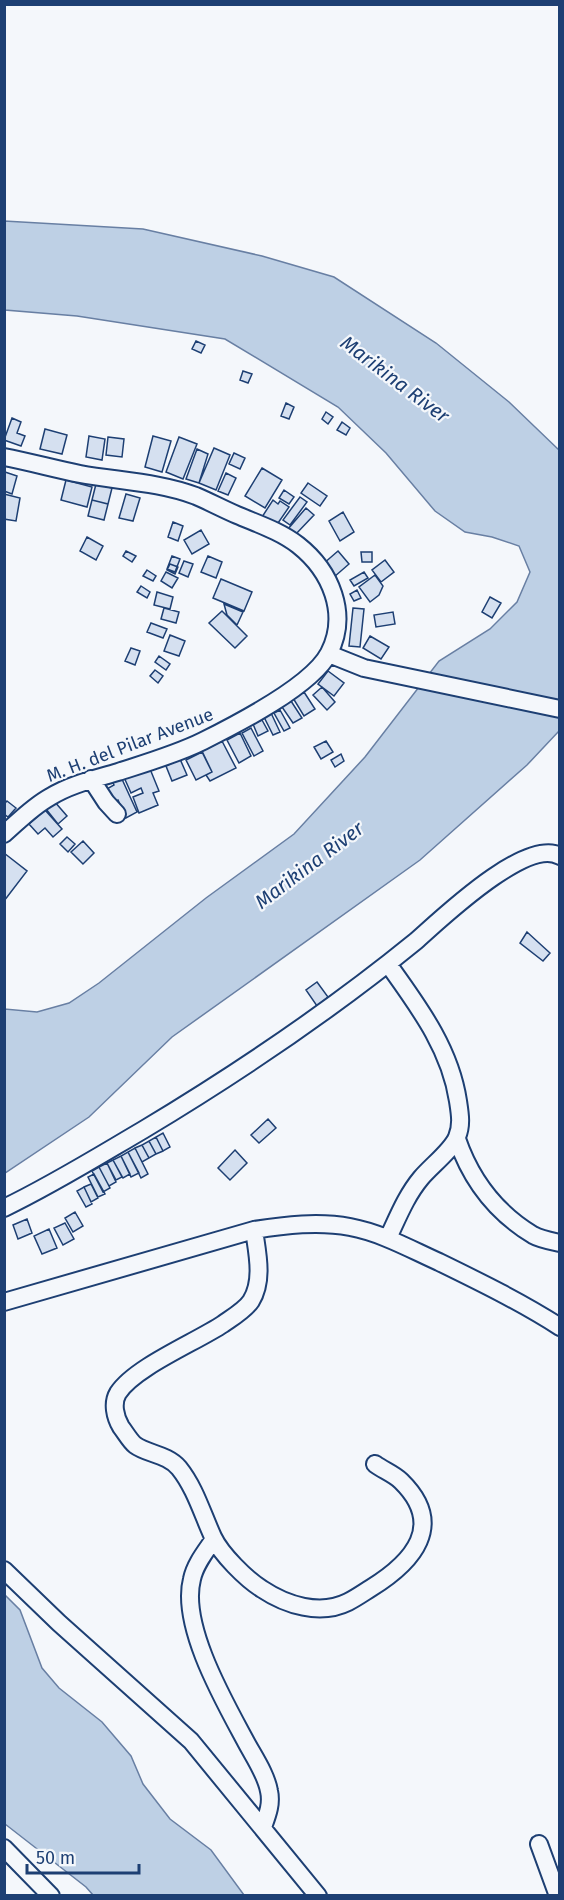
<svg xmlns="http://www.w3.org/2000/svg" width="564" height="1900" font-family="'Fira Sans',sans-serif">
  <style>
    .water { fill: #bed0e5; stroke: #687fa3; stroke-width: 1.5 }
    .building { fill: #d5e0f0; stroke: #1d3f73; stroke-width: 1.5 }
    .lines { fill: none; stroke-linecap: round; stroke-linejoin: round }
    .minor-casing { stroke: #1d3f73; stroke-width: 20 }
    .minor { stroke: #f4f7fb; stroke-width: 16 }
    .labels { text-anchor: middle; stroke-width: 4.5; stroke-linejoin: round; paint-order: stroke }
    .street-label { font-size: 18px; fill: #1d3f73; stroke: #f4f7fb }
    .water-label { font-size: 20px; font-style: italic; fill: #1d3f73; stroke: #f4f7fb }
  </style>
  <rect width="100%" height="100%" fill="#f4f7fb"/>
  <path class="water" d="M4,221L143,229L262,256L334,277L436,343L509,402L560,451L559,731L527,765L420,860L172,1037L89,1117L5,1173V1009L37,1012L69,1003L99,983L206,898L294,834L365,757L439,661L490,629L517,602L530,572L519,546L492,537L465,532L435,511L386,453L338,407L225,339L77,316L5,310Z
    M5,1595L20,1610L42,1668L59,1688L102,1722L131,1756L143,1784L170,1819L211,1850L244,1895H93L86,1887L5,1824Z"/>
  <path class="building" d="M196,341L205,345L201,353L192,349Z
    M243,371L252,374L248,383L240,380Z
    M286,403L294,407L289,419L281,416Z
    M326,412L333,417L328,424L322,419Z
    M12,418L21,422L17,433L25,436L21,446L4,440Z
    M342,422L350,428L346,435L337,430Z
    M45,429L67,435L62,454L40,449Z
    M89,436L105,439L102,460L86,457Z
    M153,436L171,441L162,472L145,467Z
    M108,437L124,439L122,457L106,455Z
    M179,437L197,444L183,479L166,472Z
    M214,448L230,455L216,490L199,483Z
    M197,449L208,454L199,483L186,479Z
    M234,453L245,458L240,469L229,464Z
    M262,468L282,480L265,508L245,496Z
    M5,472L17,476L12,494L4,491Z
    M226,473L236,478L228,495L218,491Z
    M66,480L92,487L87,507L61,500Z
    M308,483L327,496L320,506L301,493Z
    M96,484L112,488L108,504L92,500Z
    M284,490L294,497L289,504L279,498Z
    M4,494L20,498L16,521L4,519Z
    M126,494L140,498L133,521L119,518Z
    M300,497L307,502L290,525L283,520Z
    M92,500L108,504L104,520L88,516Z
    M273,500L278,504L280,501L289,507L276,526L262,517Z
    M306,508L314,515L295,535L288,529Z
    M343,512L354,532L340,541L329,521Z
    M173,522L183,526L178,541L168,537Z
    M201,530L209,544L192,554L184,540Z
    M87,537L103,546L96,560L80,551Z
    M126,551L136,556L132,562L123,556Z
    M338,551L349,564L334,577L323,564Z
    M361,552H372V562H362Z
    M172,556L180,559L175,572L167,569Z
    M208,556L222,562L216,578L201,572Z
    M385,560L394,572L381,582L372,570Z
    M184,561L193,564L188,577L179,573Z
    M170,564L178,567L175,574L167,570Z
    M147,570L156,576L153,581L143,576Z
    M166,572L178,578L172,588L161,581Z
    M364,572L368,578L354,586L350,580Z
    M375,575L383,586L379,595L370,602L359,587Z
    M221,579L252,592L244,611L213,598Z
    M141,586L150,592L147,598L137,592Z
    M357,590L361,598L354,601L350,594Z
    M157,592L173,597L170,609L154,605Z
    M490,597L501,603L492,618L482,612Z
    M224,604L243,612L237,625L227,615Z
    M164,608L179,612L176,623L161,619Z
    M353,608L364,609L360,647L349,646Z
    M222,611L247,636L235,648L209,623Z
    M393,612L395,624L376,627L374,615Z
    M151,623L167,629L163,638L147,632Z
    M170,635L185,641L179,656L164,651Z
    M370,636L389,647L381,659L363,648Z
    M131,648L140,651L135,665L125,661Z
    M159,656L170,664L166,670L155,662Z
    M155,670L163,676L158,683L150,676Z
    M328,671L344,683L334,696L318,684Z
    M322,687L335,702L327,710L313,695Z
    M304,692L315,709L304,716L293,698Z
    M291,701L302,718L293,723L282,707Z
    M280,710L290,728L284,731L274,713Z
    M271,713L280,732L273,735L264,717Z
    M262,720L268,731L258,736L253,724Z
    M251,728L263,751L254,756L242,733Z
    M240,733L251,756L239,763L227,740Z
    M222,741L236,768L210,781L206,775L212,772L202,751Z
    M326,741L333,752L321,759L314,747Z
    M202,752L212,772L196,780L186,760Z
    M341,754L344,761L335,767L331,760Z
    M180,759L187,775L172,781L166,766Z
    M148,764L159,791L153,793L158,805L139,813L133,797L143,793L141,788L131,793L123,775Z
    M121,777L137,812L126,818L118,800L111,804L105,790L114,785L112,781Z
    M7,801L16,808L8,817L4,814V804Z
    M54,801L67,816L58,824L46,809Z
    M45,810L62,829L53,837L45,828L38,834L29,824Z
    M67,837L75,844L68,852L60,844Z
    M83,841L94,853L83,864L71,852Z
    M4,853L27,871L4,901Z
    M527,932L550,953L543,961L520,943Z
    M317,982L328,997L317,1006L306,990Z
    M268,1119L276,1128L259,1143L251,1135Z
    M163,1133L170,1147L163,1151L156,1137Z
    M156,1137L163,1151L156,1154L149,1141Z
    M149,1141L156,1154L149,1158L142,1145Z
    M142,1145L149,1158L142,1162L135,1148Z
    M135,1148L148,1174L141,1178L128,1152Z
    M235,1150L247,1163L230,1180L218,1168Z
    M128,1152L139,1173L131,1177L121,1156Z
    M121,1156L130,1174L123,1178L113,1160Z
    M113,1160L122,1177L116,1180L107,1163Z
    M107,1163L116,1182L109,1186L99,1167Z
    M99,1167L110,1188L103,1192L92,1171Z
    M94,1174L105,1194L98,1197L88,1177Z
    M91,1184L98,1198L91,1202L84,1187Z
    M84,1187L92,1204L86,1207L77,1191Z
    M75,1212L83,1226L73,1232L65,1218Z
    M27,1219L32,1233L18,1239L13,1225Z
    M65,1223L74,1239L63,1245L54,1228Z
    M49,1229L57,1248L42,1254L34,1236Z"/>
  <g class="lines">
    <defs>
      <path id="minor" d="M4,457C30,462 55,469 80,474C118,481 159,482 196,496C210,502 223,509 237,515C258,524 280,531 298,545C331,571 349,614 329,653C312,686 237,724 203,741C177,754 146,763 118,772C95,779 71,784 50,797C32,807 19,821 4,834
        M329,654L364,668L560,709
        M91,779L106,802L117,814
        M388,964C418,1006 450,1048 458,1101C460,1114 462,1125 457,1137C452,1150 431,1166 421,1178C406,1196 398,1217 388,1238
        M457,1139C471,1180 495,1212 533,1235C540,1239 551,1241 560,1243
        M4,1208C52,1185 97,1157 143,1130C238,1073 330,1011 416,941C441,919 526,837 560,856
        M254,1230C257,1252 264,1280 251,1301C245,1310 233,1317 223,1324C196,1342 135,1367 118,1393C112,1403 115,1417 121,1427C125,1432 130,1441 135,1445C147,1454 167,1454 179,1468C195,1488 202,1513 213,1537C221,1554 246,1579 262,1589C286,1605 320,1616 348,1602C356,1598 363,1593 371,1588C413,1562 446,1525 401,1481C394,1474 383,1470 375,1464
        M4,1302L254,1230C285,1225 319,1221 350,1227C382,1233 410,1249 439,1262C480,1282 521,1302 560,1327
        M214,1539C206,1551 195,1564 192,1579C180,1625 224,1701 246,1742C254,1757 266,1774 269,1791C272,1804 267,1816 263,1827
        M4,1570L59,1623L191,1741L318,1896
        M539,1844L558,1896
        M4,1848L51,1896"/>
    </defs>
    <use href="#minor" class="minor-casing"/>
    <use href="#minor" class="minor"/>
  </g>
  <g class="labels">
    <g class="street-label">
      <text transform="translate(130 745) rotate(-21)" y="6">M. H. del Pilar Avenue</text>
    </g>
    <g class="water-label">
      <text transform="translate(395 379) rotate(37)" y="7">Marikina River</text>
      <text transform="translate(309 865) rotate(-37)" y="7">Marikina River</text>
    </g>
  </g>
  <rect width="564" height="1900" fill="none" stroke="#1d3f73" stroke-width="12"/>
  <path d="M27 1864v9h112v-9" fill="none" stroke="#1d3f73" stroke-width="3"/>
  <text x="36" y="1864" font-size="18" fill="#1d3f73" stroke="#f4f7fb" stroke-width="4.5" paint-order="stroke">50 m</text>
</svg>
